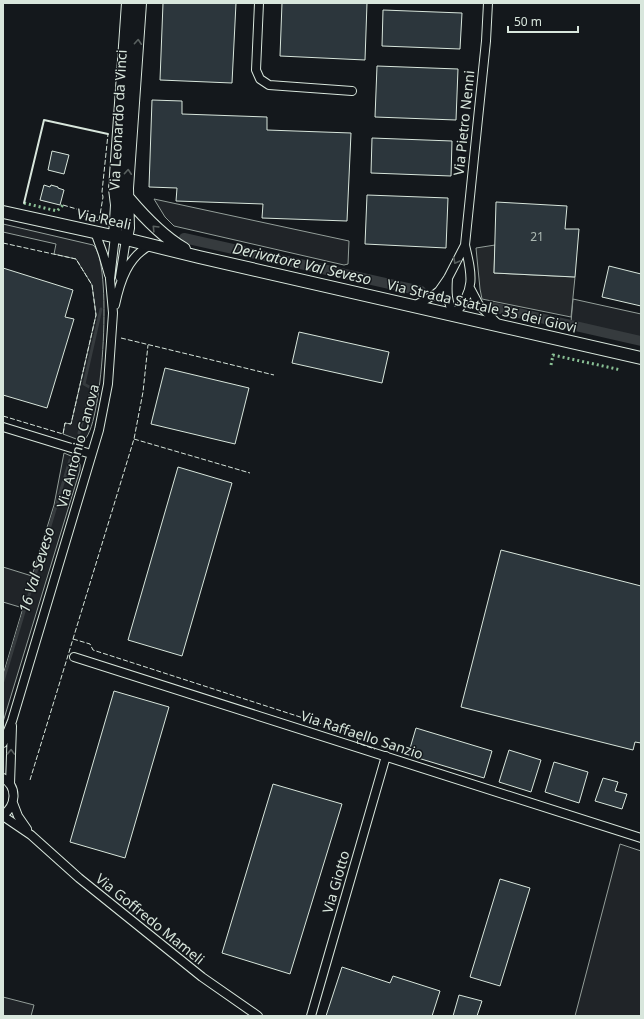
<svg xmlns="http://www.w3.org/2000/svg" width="644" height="1019" font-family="'Noto Sans',sans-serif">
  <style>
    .green { fill: #202428; stroke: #939e99 }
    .parking { fill: #24282b; stroke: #939e99 }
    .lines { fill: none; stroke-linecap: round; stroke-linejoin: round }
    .stream { stroke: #363b3e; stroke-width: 3 }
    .canal { stroke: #363b3e; stroke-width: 10 }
    .building { fill: #2c363c; stroke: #d8e6dc }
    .minor-casing { stroke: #d8e6dc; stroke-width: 10 }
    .secondary-casing { stroke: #d8e6dc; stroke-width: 14 }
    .minor { stroke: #14181c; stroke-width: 8 }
    .secondary { stroke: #14181c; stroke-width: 12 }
    .hedge { stroke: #8ac095; stroke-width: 3; stroke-dasharray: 2 3; stroke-linecap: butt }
    .fence { stroke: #d8e6dc; stroke-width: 1; stroke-dasharray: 5 2; stroke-linecap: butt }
    .wall { stroke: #d8e6dc; stroke-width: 2 }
    .oneway { stroke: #59605f }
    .labels { text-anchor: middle; stroke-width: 3; stroke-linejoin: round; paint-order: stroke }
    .number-label { font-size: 12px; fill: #adbab4 }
    .street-label { font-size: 14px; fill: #d8e6dc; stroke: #14181c }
    .water-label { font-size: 15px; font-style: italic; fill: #d8e6dc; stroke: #14181c }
  </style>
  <rect width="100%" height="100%" fill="#14181c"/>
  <path class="green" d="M154,199L349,241L348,264L344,265L174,226L165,217Z
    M3,224L93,245C113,260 103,422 85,439L79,440L63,434L65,423L71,424L96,315L92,285L76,259L54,254L56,244L3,232Z
    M573,299L641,314V338L571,322Z
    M64,453L78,459L80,465V470L3,722V675L23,608L3,602V567L32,576L54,505Z
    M620,844L641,851V1016H575Z
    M3,997L34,1005L31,1016H3Z"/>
  <path class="parking" d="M495,245L494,273L575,277L571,317L482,299L480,289L476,248Z"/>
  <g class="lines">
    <path class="stream" d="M79,433L91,391V388L84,384L101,309
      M3,681L70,460"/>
    <path class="canal" d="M184,238L421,291
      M492,307L641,341"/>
  </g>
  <path class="building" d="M163,3H236L232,83L160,80Z
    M282,3H367L365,60L280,56Z
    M383,10L462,13L460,49L382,46Z
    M377,66L458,69L456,120L375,117Z
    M152,100L182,101V114L267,117V130L351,133L347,221L262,218L263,204L176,201L177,188L149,187Z
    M372,138L452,141L451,176L371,173Z
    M52,151L69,155L64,174L48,170Z
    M44,185L50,187L51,185L58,187V188L64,190L60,205L40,200Z
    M367,195L448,198L446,248L365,244Z
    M496,202L567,206L565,229H579L575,277L494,273Z
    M609,266L641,274V306L602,297Z
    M3,268L73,290L65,317L74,319L47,408L3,395Z
    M299,332L389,352L382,383L292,363Z
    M165,368L249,388L235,444L151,424Z
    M178,467L232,483L182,656L128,640Z
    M501,550L641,586V743L635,742L633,750L461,707Z
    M114,691L169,707L125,858L70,842Z
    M416,728L492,751L484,778L408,755Z
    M509,750L541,760L531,792L499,782Z
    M554,762L588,772L579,803L545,792Z
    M603,778L618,782L615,791L627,794L622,809L595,801Z
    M273,784L342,804L290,974L222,953Z
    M500,879L530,888L500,986L470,977Z
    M342,967L390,983L393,976L440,991L432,1016H326Z
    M459,995L482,1001L477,1016H453Z"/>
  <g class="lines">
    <defs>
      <path id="minor" d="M259,3L256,70L260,79L269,85L352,91
        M95,232L103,254L109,275
        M120,277L126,239
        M448,278C447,293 447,301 454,315C476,290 472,275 465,245L486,41L488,3
        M470,288L479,305L499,325
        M115,305C120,281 128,256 151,245
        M414,306L434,295L439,291L448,278L465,245
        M3,427L91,454
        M74,657L641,838
        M3,743L12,721L99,430L108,384L113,313L110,279L115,236
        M3,778C18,787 16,806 3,815
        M10,784L12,726
        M13,803L18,816L27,829
        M3,816L31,835L79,878L202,977L258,1016
        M311,1016L386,756"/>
      <path id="secondary" d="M129,199C145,218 162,236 184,249
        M3,212L126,239L199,257L641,358
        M115,236L117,205L115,189L128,3
        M126,239L128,228L127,188L140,3"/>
    </defs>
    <use href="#minor" class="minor-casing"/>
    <use href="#secondary" class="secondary-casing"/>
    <use href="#minor" class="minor"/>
    <use href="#secondary" class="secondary"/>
    <path class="hedge" d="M24,203L57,211L63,205
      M551,365L553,355L621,370"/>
    <path class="fence" d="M63,205L80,210L83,216L99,221L103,197L102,192L108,134
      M3,243L76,259L92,285L96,315L71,424L65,423L63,434L3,416
      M121,338L274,375
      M134,439L250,473
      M73,639L90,644L93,650L359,736L357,743L375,749
      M30,780L134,439L143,392L148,345"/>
    <path class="wall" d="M24,203L44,120L108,134"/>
  </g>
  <defs><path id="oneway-chevron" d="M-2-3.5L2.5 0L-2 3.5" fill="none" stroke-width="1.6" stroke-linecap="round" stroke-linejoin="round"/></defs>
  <g class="oneway">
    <use href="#oneway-chevron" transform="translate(138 42) rotate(-86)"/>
    <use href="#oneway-chevron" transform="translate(128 172) rotate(-86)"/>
    <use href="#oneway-chevron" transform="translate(155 228) rotate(-134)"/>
    <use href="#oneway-chevron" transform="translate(456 261) rotate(119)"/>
    <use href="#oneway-chevron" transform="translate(11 752) rotate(-88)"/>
  </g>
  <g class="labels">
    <g class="number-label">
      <text x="537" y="241">21</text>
    </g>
    <g class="street-label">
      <text transform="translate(118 120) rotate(-87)" y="5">Via Leonardo da Vinci</text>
      <text transform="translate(464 123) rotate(-84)" y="5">Via Pietro Nenni</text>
      <text transform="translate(104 219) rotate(12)" y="5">Via Reali</text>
      <text transform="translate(482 306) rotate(13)" y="5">Via Strada Statale 35 dei Giovi</text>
      <text transform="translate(78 446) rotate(-75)" y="5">Via Antonio Canova</text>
      <text transform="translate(362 735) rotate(18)" y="5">Via Raffaello Sanzio</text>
      <text transform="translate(336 882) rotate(-74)" y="5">Via Giotto</text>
      <text transform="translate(150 919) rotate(39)" y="5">Via Goffredo Mameli</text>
    </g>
    <g class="water-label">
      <text transform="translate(302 264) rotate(13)" y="5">Derivatore Val Seveso</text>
      <text transform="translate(37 570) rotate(-73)" y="5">16 Val Seveso</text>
    </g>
  </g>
  <rect width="644" height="1019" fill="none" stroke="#d8e6dc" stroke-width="8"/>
  <path d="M508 26v6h70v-6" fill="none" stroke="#d8e6dc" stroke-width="2"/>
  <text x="514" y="26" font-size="12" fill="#d8e6dc" stroke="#14181c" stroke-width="3" paint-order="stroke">50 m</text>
</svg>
